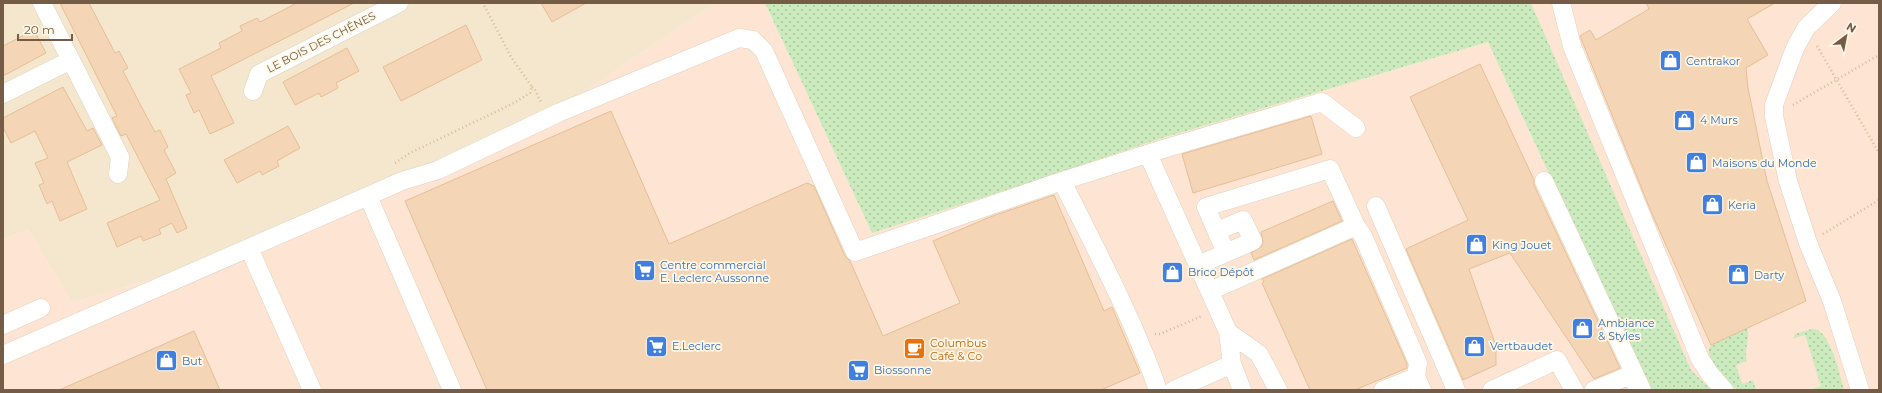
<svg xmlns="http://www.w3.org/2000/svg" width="1882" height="393" font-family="Montserrat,sans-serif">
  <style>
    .residential { fill: #f5e7cd }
    .commercial { fill: #fee4d2 }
    .green { fill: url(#green-dots) }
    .building { fill: #f4d5b6; stroke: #e7be95 }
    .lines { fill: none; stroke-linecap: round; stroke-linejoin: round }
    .minor-casing { stroke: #e1d1bb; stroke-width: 19 }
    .path { stroke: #d8b999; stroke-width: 2.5; stroke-dasharray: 1 3; stroke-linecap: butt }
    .minor { stroke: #fff; stroke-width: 18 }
    .labels { text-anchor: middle; stroke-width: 3.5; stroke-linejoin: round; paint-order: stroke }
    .street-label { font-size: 11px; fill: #745c46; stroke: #fff8e6 }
    .shop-label { font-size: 11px; fill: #366cbe; stroke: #fff8e6; text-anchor: start }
    .food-label { font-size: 11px; fill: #c56008; stroke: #fff8e6; text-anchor: start }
  </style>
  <defs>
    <pattern id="green-dots" width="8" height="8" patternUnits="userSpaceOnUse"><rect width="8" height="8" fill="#cbebbe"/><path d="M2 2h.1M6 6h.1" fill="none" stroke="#a9c29c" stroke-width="1.8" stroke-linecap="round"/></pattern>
  </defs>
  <rect width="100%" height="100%" fill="#fdf5df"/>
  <path class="residential" d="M3,3H716L561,107L188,268L72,303L28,229L3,240Z"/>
  <path class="commercial" d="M716,3H765L872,233L1047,177L1159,139L1488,42L1649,390H3V240L28,229L72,303L188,268L561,107Z
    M1531,3H1879V390H1699Z"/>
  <path class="green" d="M765,3H1531L1691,370L1711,390H1649L1488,42L1159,139L1047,177L872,233Z
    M1747,328C1751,339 1743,349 1747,361L1736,365L1742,384L1753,380L1756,390H1737C1729,381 1701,357 1711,345Z
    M1812,329C1830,328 1840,375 1844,390H1810L1821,386L1805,335L1794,338L1795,334Z"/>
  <path class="building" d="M60,3H89L115,53L119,51L128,68L123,71L141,106L155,132L160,130L168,147L164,150L176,173L166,179L187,228L177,233L172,223L159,229L161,234L143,241L141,236L117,247L107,223L160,200L126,134L121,136L112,118L117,116Z
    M297,3H354L211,76L234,123L210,134L199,110L194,113L186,95L191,93L179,69L221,48L219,43L242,31L240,26L257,18L260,22Z
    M541,3H586L552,22Z
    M1646,3H1775L1747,19L1768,55L1746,68L1748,88L1767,181L1806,301L1711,345L1652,214L1580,36L1590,30L1596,40L1649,9Z
    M466,25L482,60L401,101L383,67Z
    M34,30L46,53L3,76V46Z
    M347,48L359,71L336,83L338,88L321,97L319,93L295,105L283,82Z
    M1480,64L1534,180V185L1620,368L1594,379L1510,253L1469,269L1496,346V365L1463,380L1406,249L1468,220L1410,97Z
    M63,87L87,131L93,128L102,145L67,162L87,209L60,221L52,201L47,204L39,185L44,183L35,163L48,158L35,131L11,143L3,127V118Z
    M611,111L669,244L807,183L814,186L845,256L850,261L883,336L960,303L933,241L990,217L1054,195L1104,311L1112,307L1140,373L1101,390H487L405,201Z
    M1311,116L1322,154L1193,193L1182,154Z
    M288,126L300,148L277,161L279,166L262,175L260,171L237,183L224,160Z
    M1333,201L1342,221L1254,260L1251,253L1261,247L1263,242L1261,232Z
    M1352,239L1407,364V368L1355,390H1310L1262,283L1264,282L1262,279Z
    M194,331L220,390H59Z"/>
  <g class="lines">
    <defs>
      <path id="minor" d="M42,3L120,157L118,174
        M1561,3L1572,46L1700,359L1710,374L1724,390
        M1832,3L1806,28L1795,48L1774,105V116L1788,181L1808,243L1832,301L1860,390
        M253,91L259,74L399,3
        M3,94L71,60
        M1148,154L1228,332L1232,364L1242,390
        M1062,181C1096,250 1133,318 1158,390
        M1544,181L1642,390
        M368,196L452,390
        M1376,206L1456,390
        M1356,226L1363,236L1418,363L1416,377L1422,390
        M1217,231L1243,220L1253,241L1226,253
        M249,248L312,390
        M1198,265L1226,253L1206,207L1330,169L1356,226L1210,291
        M3,325L41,308
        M1228,332L1259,354L1278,390
        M3,355L368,196L402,181L438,170L558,113L739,38L753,40L764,51L855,252L1062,181L1163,149L1322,102L1356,128
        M1174,390L1232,364
        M1383,390L1416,377
        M1492,390L1557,360L1574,390
        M1594,390L1628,376L1641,389"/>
    </defs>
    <use href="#minor" class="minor-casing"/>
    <path class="path" d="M1817,46L1879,153
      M532,87L535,90L541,102
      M1793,105L1879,55
      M395,163L410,153L514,103L530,93L532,87L511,57L483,3
      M1823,234L1879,200
      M1155,334H1160L1202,316"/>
    <use href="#minor" class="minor"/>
  </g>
  <defs>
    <symbol id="shop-square" viewBox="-11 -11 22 22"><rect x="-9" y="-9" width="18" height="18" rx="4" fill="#3f7fe0" stroke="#fff8e6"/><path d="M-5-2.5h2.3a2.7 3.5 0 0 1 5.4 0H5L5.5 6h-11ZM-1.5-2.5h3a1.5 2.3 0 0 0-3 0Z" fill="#fff"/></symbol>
    <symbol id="supermarket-square" viewBox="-11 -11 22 22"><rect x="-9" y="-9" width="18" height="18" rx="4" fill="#3f7fe0" stroke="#fff8e6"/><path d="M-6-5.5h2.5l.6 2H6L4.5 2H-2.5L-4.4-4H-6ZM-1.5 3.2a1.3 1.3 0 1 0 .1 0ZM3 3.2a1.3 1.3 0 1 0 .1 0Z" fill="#fff"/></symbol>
    <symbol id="cafe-square" viewBox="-11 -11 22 22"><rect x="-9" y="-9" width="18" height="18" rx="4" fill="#e8710a" stroke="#fff8e6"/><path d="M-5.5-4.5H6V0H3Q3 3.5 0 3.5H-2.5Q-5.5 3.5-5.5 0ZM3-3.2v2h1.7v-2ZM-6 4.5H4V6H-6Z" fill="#fff"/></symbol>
  </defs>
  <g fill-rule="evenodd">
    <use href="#shop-square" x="1658" y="48" width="25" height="25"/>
    <use href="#shop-square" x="1672" y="108" width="25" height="25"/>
    <use href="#shop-square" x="1684" y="150" width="25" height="25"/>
    <use href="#shop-square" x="1700" y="192" width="25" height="25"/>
    <use href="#shop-square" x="1464" y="232" width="25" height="25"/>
    <use href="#supermarket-square" x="632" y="258" width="25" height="25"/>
    <use href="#shop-square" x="1160" y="260" width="25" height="25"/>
    <use href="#shop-square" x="1726" y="262" width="25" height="25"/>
    <use href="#shop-square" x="1570" y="316" width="25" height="25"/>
    <use href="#supermarket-square" x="644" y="334" width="25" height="25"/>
    <use href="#shop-square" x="1462" y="334" width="25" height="25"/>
    <use href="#cafe-square" x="902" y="336" width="25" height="25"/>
    <use href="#shop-square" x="154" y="348" width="25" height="25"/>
    <use href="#supermarket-square" x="846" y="358" width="25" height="25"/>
  </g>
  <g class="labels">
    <g class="street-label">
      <text transform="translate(321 42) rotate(-27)" y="4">LE BOIS DES CHÊNES</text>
    </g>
    <g class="shop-label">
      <text x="1686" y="65">Centrakor</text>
      <text x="1700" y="124">4 Murs</text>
      <text x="1712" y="167">Maisons du Monde</text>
      <text x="1728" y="209">Keria</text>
      <text x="1492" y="249">King Jouet</text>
      <text x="660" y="269">Centre commercial<tspan x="660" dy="13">E. Leclerc Aussonne</tspan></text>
      <text x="1188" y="276">Brico Dépôt</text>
      <text x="1754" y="279">Darty</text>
      <text x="1598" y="327">Ambiance<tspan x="1598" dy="13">&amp; Styles</tspan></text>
      <text x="672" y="350">E.Leclerc</text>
      <text x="1490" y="350">Vertbaudet</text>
      <text x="182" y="365">But</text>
      <text x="874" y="374">Biossonne</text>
    </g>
    <g class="food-label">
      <text x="930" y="347">Columbus<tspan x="930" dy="13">Café &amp; Co</tspan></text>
    </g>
  </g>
  <rect width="1882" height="393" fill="none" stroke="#745c46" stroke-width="8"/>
  <g transform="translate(1846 36) rotate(32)" stroke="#fff8e6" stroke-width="3" paint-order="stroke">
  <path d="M0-3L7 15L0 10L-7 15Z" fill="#745c46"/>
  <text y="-6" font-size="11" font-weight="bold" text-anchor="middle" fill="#745c46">N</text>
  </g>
  <path d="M18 34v6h54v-6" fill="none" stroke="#745c46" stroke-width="2"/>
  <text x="24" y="34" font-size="12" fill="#745c46" stroke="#fff8e6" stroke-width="3" paint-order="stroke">20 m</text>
</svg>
